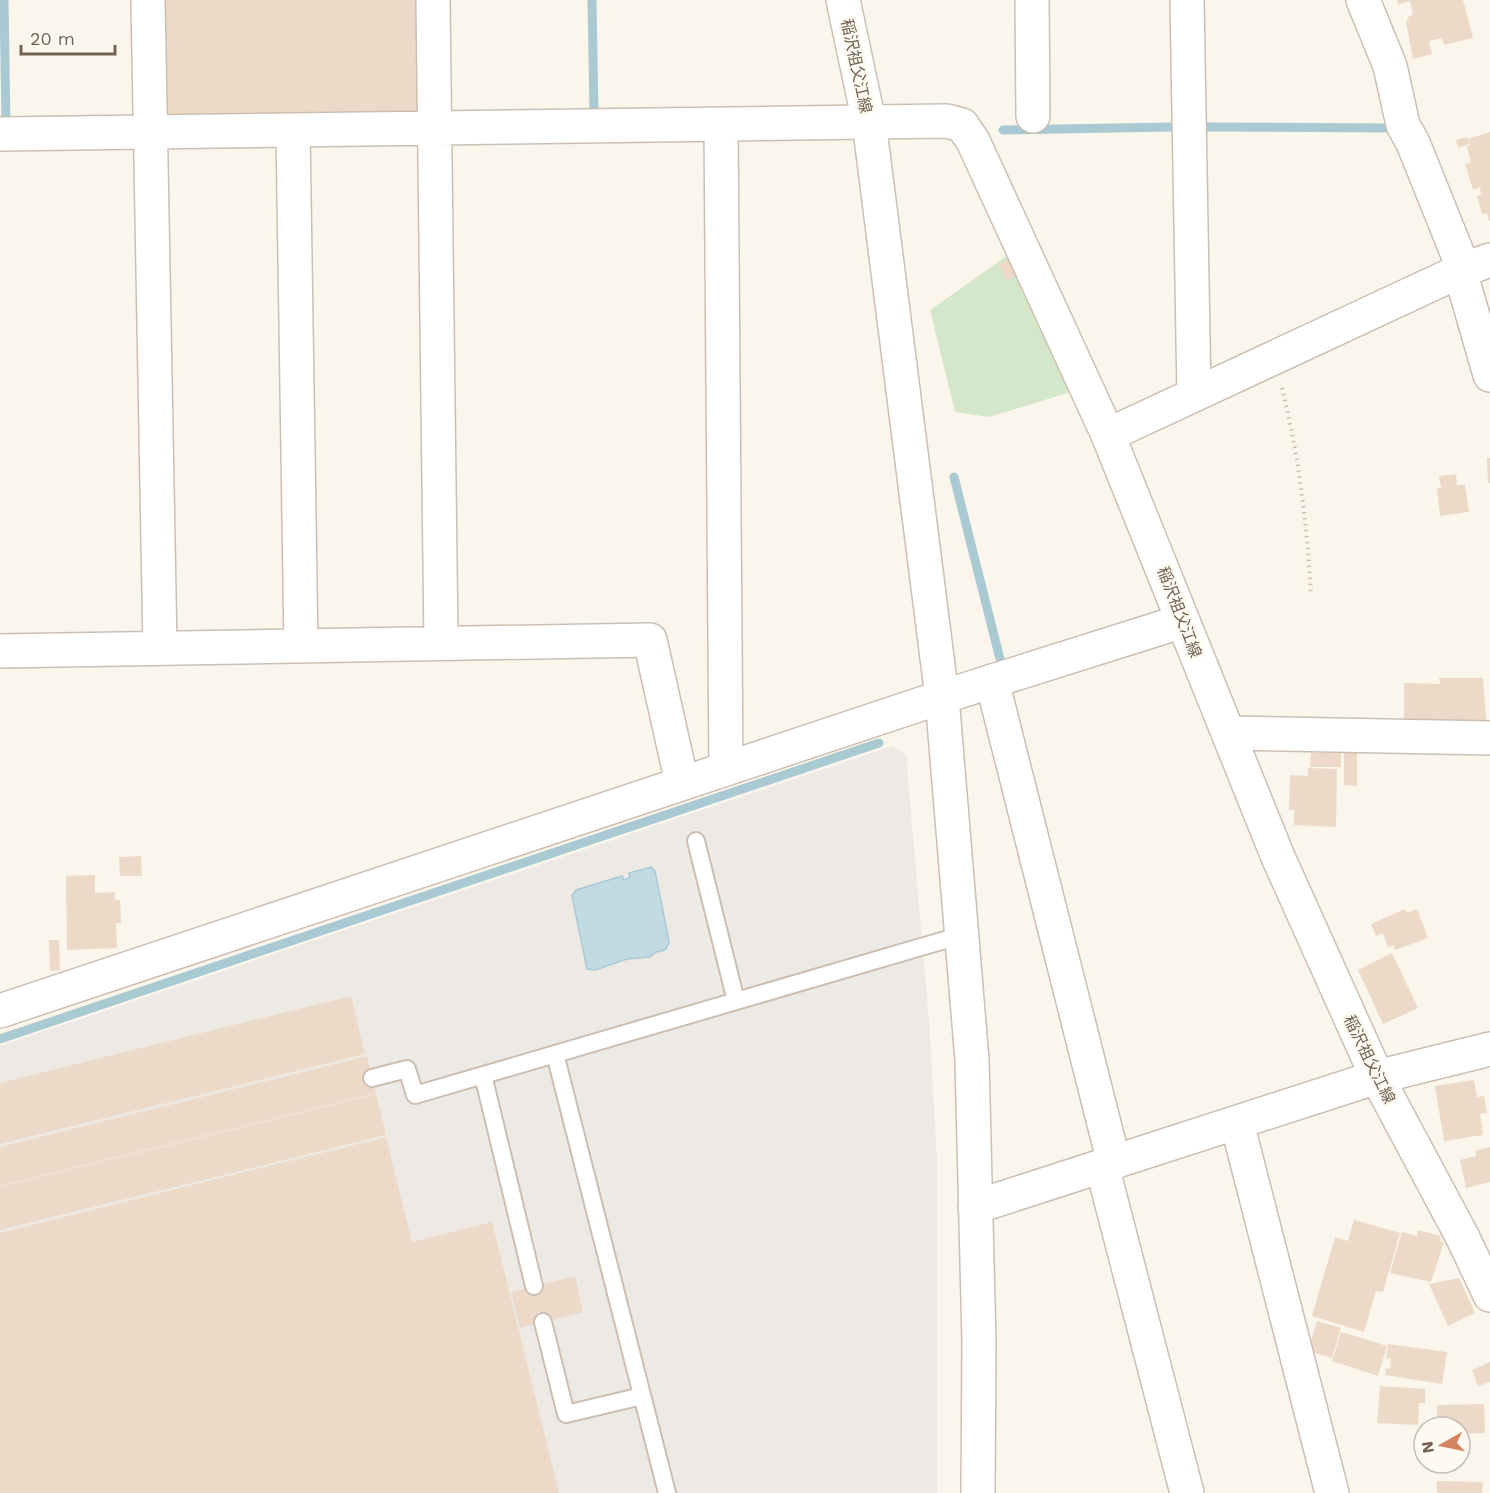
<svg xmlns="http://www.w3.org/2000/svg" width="1490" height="1493" font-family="'Work Sans','Noto Sans JP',sans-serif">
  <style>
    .industrial { fill: #ede9e4 }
    .green { fill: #d4e7cb }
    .water { fill: #c2dbe3; stroke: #a9c9d3; stroke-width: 1.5 }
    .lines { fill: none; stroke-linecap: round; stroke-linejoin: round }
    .stream { stroke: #a9c9d3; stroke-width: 9 }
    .building { fill: #edd9c7 }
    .service-casing { stroke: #ccbfb2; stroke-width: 20 }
    .minor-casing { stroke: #ccbfb2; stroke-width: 36 }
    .tertiary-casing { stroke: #ccbfb2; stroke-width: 36 }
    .secondary-casing { stroke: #cec0b0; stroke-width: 36 }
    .path { stroke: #d2bda9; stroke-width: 4; stroke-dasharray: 1.5 4.5; stroke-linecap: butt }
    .service { stroke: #fff; stroke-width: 16 }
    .minor { stroke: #fff; stroke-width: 33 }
    .tertiary { stroke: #fff; stroke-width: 33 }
    .secondary { stroke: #fff; stroke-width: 33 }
    .labels { text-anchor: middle; stroke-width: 6; stroke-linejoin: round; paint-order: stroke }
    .street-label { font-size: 16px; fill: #736051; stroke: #fdfaf2 }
  </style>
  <rect width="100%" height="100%" fill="#fbf6ec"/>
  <path class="industrial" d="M892,746L906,755L929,1021L937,1160V1493H0V1046Z"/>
  <path class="green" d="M1011,253L1074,391L989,417L955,412L930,310Z"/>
  <path class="water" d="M651,867L655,871L668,936L669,943L665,950L656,952L650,957L627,959L595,970L587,969L572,896L576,890L622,876L624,880L630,877L629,873Z"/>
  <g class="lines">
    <path class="stream" d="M4,0L6,124
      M592,0L594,114
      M1204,127L1389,128
      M1003,130L1171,127
      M954,477L1000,659
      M0,1039L879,743"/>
  </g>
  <path class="building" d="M159,0H421L423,116L162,121Z
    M1397,0H1463L1473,38L1444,45L1442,38L1429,41L1432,54L1413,59L1406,21L1409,20L1408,16L1413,15L1410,1L1398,5Z
    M1490,132V221H1489L1487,213L1482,214L1477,196L1481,195L1480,187L1473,190L1465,164L1471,162L1467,146L1470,145L1468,139Z
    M1467,137L1469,144L1458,148L1456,140Z
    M1011,259L1018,275L1006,281L999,264Z
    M1487,458H1490V483H1488Z
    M1456,474L1457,485H1465L1469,512L1440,516L1437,488H1441L1439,476Z
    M1439,678H1483L1486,720L1404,721V683L1440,684Z
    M1344,752L1357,753V786L1344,785Z
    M1311,753H1341V767H1310Z
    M1308,768L1337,769L1336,827L1294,825V810H1289L1290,775L1308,776Z
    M141,856L142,876H120L119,857Z
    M95,875V893L115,892V900H120L121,923H116L117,948L67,950L66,876Z
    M1405,909L1407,913L1417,909L1428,938L1395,950L1393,945L1388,947L1383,933L1376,936L1371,924Z
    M49,940H59L60,970L50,971Z
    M1392,953L1418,1008L1383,1024L1358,970Z
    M351,996L365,1054L0,1144V1083Z
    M367,1056L376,1093L0,1186V1147Z
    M1474,1080L1477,1097L1484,1096L1487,1113L1480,1114L1483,1135L1444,1141L1435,1086Z
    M376,1094L386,1135L0,1230V1187Z
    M386,1137L412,1242L492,1222L559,1493H0V1233Z
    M1490,1147V1182L1466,1188L1460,1160L1476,1156L1475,1151Z
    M1354,1220L1400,1233L1383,1292L1376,1291L1364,1332L1312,1316L1335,1237L1348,1241Z
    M1418,1230L1441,1236L1440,1241L1444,1242L1431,1282L1390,1273L1402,1232L1417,1236Z
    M575,1276L583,1312L520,1328L511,1292Z
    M1459,1278L1475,1313L1448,1326L1429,1284Z
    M1317,1321L1341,1328L1332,1358L1308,1351Z
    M1341,1332L1387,1346L1378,1376L1332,1361Z
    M1388,1344L1447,1352L1442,1384L1385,1375L1386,1368L1390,1369L1391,1359L1386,1358Z
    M1490,1362V1382L1478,1386L1472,1370Z
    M1380,1386L1425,1389V1403H1419L1418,1425L1377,1423Z
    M1484,1404L1485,1433L1460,1434V1427H1437V1405Z
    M1437,1481L1483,1482L1482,1493H1437Z"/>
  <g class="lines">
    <defs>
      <path id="service" d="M696,841L736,1001
        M555,1054L667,1493
        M483,1075L534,1286
        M372,1078L407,1069L415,1095L962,935
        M543,1322L566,1414L642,1396"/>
      <path id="minor" d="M148,0L160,648
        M433,0L441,643
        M1032,0L1033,116
        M1187,0L1194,395
        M1363,0L1390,66L1403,125L1413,143L1460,260V271L1490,375
        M721,124L726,769
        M293,130L301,646
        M0,134L869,122
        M1108,435L1460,271L1490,260
        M0,651L650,640L682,783
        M992,681L1114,1163
        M1229,733L1490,738
        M1237,1123L1332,1493
        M1102,1166L1187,1493
        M975,1207L1377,1077L1490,1049"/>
      <path id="tertiary" d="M869,122L942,697L972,1060L979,1342L978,1493
        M0,1011L942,697L1183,621"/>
      <path id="secondary" d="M843,0L869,122L947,121L962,125L973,141L1108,435L1278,857L1377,1077L1463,1238L1490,1295"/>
    </defs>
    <use href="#service" class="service-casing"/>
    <use href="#minor" class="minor-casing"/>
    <use href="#tertiary" class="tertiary-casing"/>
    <use href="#secondary" class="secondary-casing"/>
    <path class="path" d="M1282,388C1299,457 1307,524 1311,595"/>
    <use href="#service" class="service"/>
    <use href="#minor" class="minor"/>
    <use href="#tertiary" class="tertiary"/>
    <use href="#secondary" class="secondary"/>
  </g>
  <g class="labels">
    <g class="street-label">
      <text transform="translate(857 66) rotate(78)" y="6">稲沢祖父江線</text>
      <text transform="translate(1180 612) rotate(69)" y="6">稲沢祖父江線</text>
      <text transform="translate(1370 1059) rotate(64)" y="6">稲沢祖父江線</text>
    </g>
  </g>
  <g transform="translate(1442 1445) rotate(261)"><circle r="28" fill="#fdfaf2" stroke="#c6bcb2" stroke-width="1.5"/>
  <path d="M0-4.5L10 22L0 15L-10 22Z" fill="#d58460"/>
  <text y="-9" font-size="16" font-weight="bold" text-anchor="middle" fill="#736051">N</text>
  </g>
  <path d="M21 45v9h94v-9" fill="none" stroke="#736051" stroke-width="3"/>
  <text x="30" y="45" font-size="18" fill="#736051" stroke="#fdfaf2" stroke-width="4.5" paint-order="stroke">20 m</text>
</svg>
